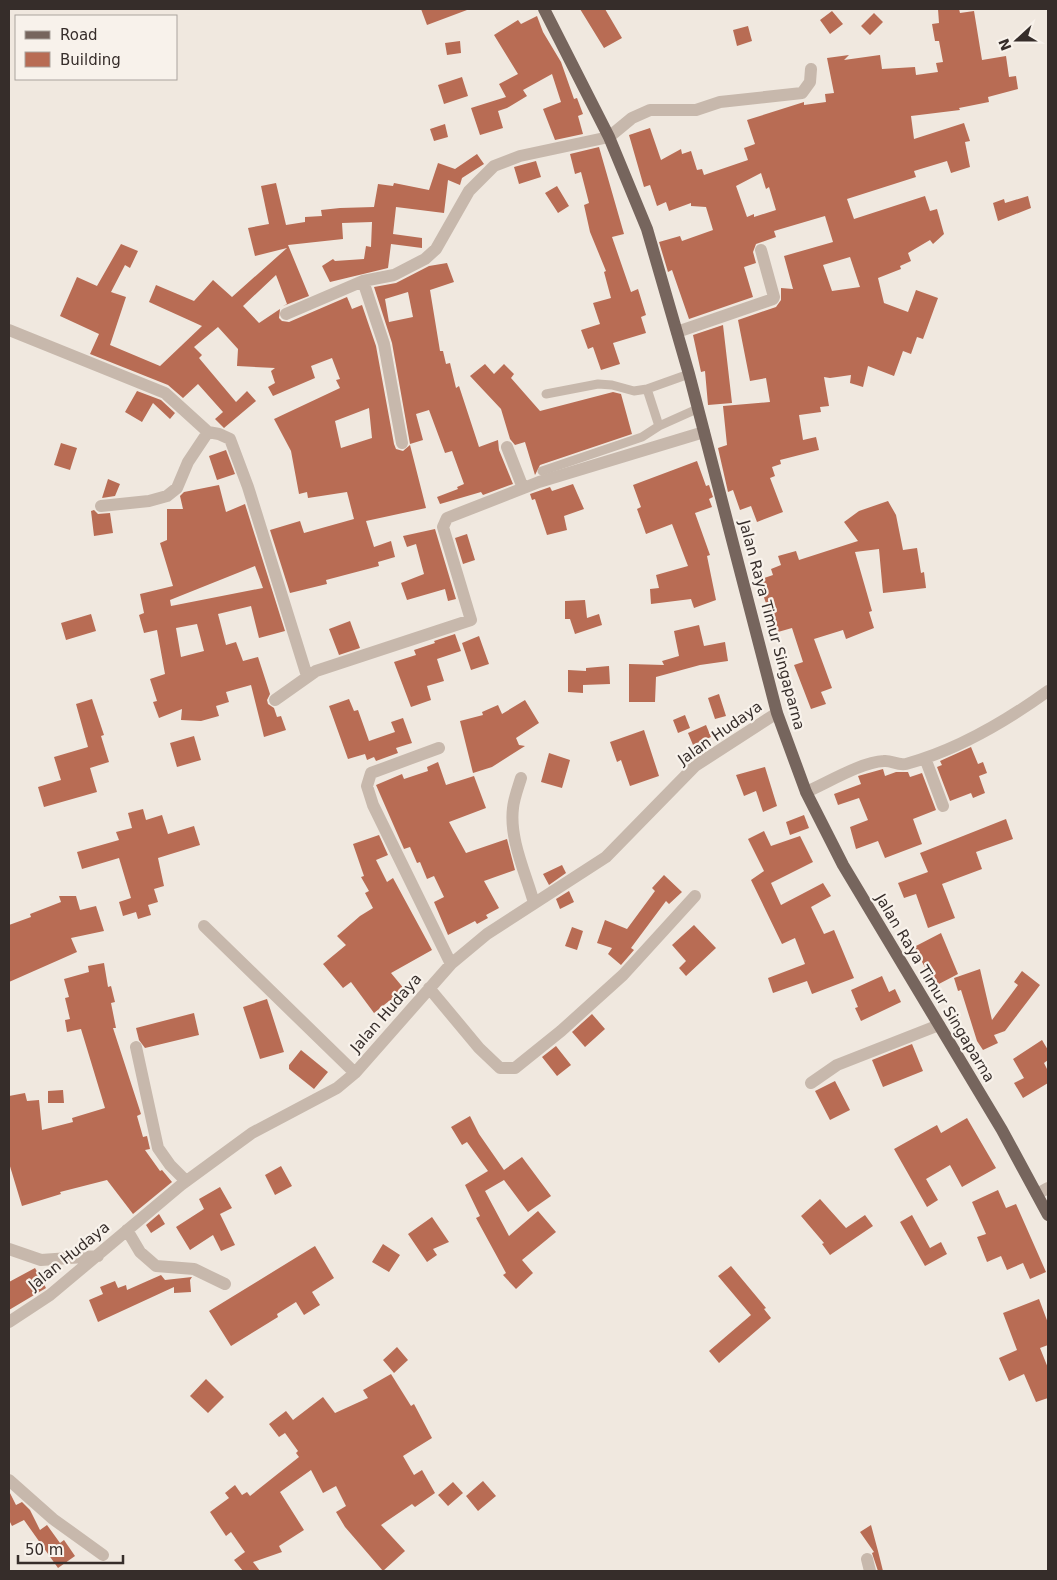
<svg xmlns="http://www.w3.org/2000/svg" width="1057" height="1580" font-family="'DejaVu Sans',sans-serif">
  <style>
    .building { fill: #b86c54; fill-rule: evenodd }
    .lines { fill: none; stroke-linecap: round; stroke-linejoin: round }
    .lane { stroke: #c7b8ac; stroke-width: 9 }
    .street { stroke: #c7b8ac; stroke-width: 12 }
    .primary { stroke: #76655d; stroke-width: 12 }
    .labels { text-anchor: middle; stroke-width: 4.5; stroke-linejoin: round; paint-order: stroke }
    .street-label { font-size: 15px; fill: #362d2a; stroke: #f8f2eb }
  </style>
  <rect width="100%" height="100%" fill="#f0e8df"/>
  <path class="building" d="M421,9H467V10L427,25Z
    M580,9H605L622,38L604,48Z
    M938,9H959L960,13L974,11L982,60L1006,56L1009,77L1016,76L1018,89L988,97L989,102L959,108L960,110L911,116L914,139L964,123L970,141L965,142L970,167L951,173L947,161L914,171L916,177L847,199L854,219L925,196L930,211L937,209L944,234L933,244L930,240L908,253L911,261L900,266L901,269L878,278L884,303L908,312L916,290L938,298L923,339L917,337L911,354L903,351L894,376L868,366L863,387L850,383L851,375L830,378L824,377L829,406L820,407L821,412L799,415L803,440L816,437L819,450L780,460L781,464L772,467L775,476L770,478L783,512L757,522L751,506L740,510L733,490L728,492L718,448L727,445L723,406L770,402L766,378L750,381L738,320L776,307L781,300V288L793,289L784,256L833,242L825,216L774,231L776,237L756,244L753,252L756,263L744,267L753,297L689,319L672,270L668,272L659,242L680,236L682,241L713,230L706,207L691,206V203L669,211L666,202L657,206L650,185L644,187L629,135L650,128L661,160L681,149L682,154L691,151L697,170L702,169L704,175L748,160L744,148L755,144L747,120L804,102V105L826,102L825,94L834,93L827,58L849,55L844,60L880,55L882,69L915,67L916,75L938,72L936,63L943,62L939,41H935L932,24L939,23ZM761,173L766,189L769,187L776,210L754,217V214L747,217L736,186ZM850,257L860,287L832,291L823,265Z
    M832,11L843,24L830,34L820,20Z
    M874,13L883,22L870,35L861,26Z
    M537,16L543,32L561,62L574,99L577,98L583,114L578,116L583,134L555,140L543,109L561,102L552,74L523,90L527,96L507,108L498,111L503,128L480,135L471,108L506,97L499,84L518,74L494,35L518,20L521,24Z
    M748,26L752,41L737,46L733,30Z
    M460,41L461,53L447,55L445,43Z
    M462,77L468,96L444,104L438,85Z
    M445,124L448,137L434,141L430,129Z
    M599,147L624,234L612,237L631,292L638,289L646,315L641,317L646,333L613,343L620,364L601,370L593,347L588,349L581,330L600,324L593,303L611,298L604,272L606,271L590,232L584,205L589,203L581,172L575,174L570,154Z
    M477,154L484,164L462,178L460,185L448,180L444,213L396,207L393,234L422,238V248L391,244L388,268L330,282L322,266L333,259L335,261L364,259L366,246L371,247L372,222L342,223L343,239L288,245L309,296L283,306L287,304L276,275L243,306L259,323L280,309L279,318L282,321L289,322L347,297L352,309L362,305L376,346L394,444L396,449L403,451L410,445L426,508L366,521L374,547L391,541L395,557L378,562L379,566L326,580L327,584L290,593L270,530L300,521L304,533L354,519L347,492L308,498L307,492L299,494L291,451L274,419L340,388L336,380L340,379L332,358L311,366L315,378L273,396L268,387L275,383L271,371L275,368L237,366L238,349L218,327L194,347L202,355L199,358L236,402L247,391L256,401L224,428L215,419L223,412L198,384L183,398L168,385L90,354L99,334L60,316L77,277L97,286L121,244L138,251L130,268L125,265L111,292L126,297L110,345L160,366L202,326L149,302L156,285L194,301L213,280L232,297L287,248L255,256L248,228L269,224L261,186L276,183L286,225L305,222V217L322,216L321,210L340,208L374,207L378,184L393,186L394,183L429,190L438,163L455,169ZM369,408L372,438L341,448L335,421Z
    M536,161L541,177L519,184L514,167Z
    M557,186L569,206L558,213L545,193Z
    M1028,196L1031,208L998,221L993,203L1004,199L1005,203Z
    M447,263L454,282L430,290L440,351H443L446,364L450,363L456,388L459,386L479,447L498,440L499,450L513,484L483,495L481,492L440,504L437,497L458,489L457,487L464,484L452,451L445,453L429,410L416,414L423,440L410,444L392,343L374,287L396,283L429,266ZM408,292L413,317L389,322L385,299Z
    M723,325L732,403L708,405L705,371L701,372L693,335Z
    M485,364L494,374L504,364L514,374L511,378L540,411L613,392L621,394L632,434L540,465L535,475L525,442L515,445L510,439L501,409L470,376Z
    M137,391L161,400L175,413L170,419L153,403L142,422L125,412Z
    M61,443L77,448L70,470L54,465Z
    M226,450L235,474L217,480L209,456Z
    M697,461L706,486L709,485L713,497L709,499L712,507L695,513L710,555L707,556L716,600L694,608L691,599L651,604L650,589L659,588L656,575L688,566L672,524L646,534L637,509L641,507L633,485Z
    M108,479L120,484L115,496L102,498Z
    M573,484L584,509L564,516L567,530L547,535L535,499L532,500L530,494L550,487L552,491Z
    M219,485L226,512L245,504L285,631L259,638L251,606L218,614L226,645L236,642L243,661L258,657L270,694L267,700L268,704L274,708L277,717L281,716L286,730L264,737L251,685L226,692L229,702L216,706L219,716L201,721L181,720L182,709L159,718L153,702L157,701L150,679L165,674L157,630L144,633L139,615L144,613L140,594L173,586L160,543L167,540V509H183L180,496L184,492ZM255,566L263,588L171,606L170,600ZM197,624L204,651L181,657L176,628Z
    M888,501L896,515L903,550L917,548L921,573L924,572L926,588L883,593L879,549L855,552L872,611L869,612L874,628L846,639L843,630L814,639L832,688L821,692L826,704L811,709L794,665L803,662L792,628L778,632L772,611L769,612L758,580L773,575L771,569L781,565L778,556L796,551L799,560L858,541L844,522L859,511Z
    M94,510L98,514L110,513L113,533L94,536L91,511Z
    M435,529L456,599L448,601L445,589L407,600L401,583L424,574L416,544L407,547L403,536Z
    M467,534L475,560L463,564L455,538Z
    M585,600L587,618L599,614L602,625L575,634L570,619H565V601Z
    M91,614L96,631L66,640L61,623Z
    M350,621L360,648L339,655L329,629Z
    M699,625L704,646L725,642L728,661L700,665L656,677L655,702H629V664L664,665L662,661L679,656L674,631Z
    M455,634L461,651L437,659L444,681L427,686L431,700L411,707L394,662L416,655L414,650L435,643L434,641Z
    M479,636L489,664L471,670L462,643Z
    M609,666L610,684L583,685V693L568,692V670L586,671V668Z
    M719,694L726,716L715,719L708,698Z
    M92,699L104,735L101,736L109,762L90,768L97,792L44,807L38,787L61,780L54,757L88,747L76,704Z
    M349,699L354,711L358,710L369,741L395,732L391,722L403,718L412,743L396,748L398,753L376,761L374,757L367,760L365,754L348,759L329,706Z
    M525,700L539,723L516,738L519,745L525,746L492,767L473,773L460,721L483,715L482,712L498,705L502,714Z
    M685,715L690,728L678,733L673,720Z
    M706,725L711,737L693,745L688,733Z
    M644,730L659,776L630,786L621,760L617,762L610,742Z
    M194,736L201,760L177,767L170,743Z
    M971,747L978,764L983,762L987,773L979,776L985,793L973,798L971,793L950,801L937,767L942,765L940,761Z
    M549,753L570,760L562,788L541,782Z
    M438,762L446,785L474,776L486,808L449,822L466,853L507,839L515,870L484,881L499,908L486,915L488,918L477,924L475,921L448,935L434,902L444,897L434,876L427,879L420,862L417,863L410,847L404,849L376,785L402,774L404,779L428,771L427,767Z
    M765,767L777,806L763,812L756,791L744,796L736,775Z
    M883,769L885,776L896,772H908L910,777L922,773L936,810L913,819L922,844L885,858L878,841L856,849L850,827L868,820L859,798L838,805L834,794L861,784L858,776Z
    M143,809L146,820L162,815L168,834L194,826L200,845L158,858L164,886L154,889L158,902L148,905L151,915L138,919L136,912L123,916L119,902L131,898L119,858L82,869L77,852L119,840L116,832L132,828L128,813Z
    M804,815L809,828L790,835L786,822Z
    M1006,819L1013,839L976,852L982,869L942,884L955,918L928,928L916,894L904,898L898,883L928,872L920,853Z
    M764,831L771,846L800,836L813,862L771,883L781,905L823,883L831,896L811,907L824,934L834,930L854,978L812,994L807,981L773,993L768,978L805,964L795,938L782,944L751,880L764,871L748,839Z
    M379,835L388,855L376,860L387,882L393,878L432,950L391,973L410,996L395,1008L389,1001L374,1013L351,982L343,988L323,964L346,945L337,936L360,916L373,908L365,893L369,891L361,877L364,876L353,844Z
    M562,865L566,873L549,885L543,874Z
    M664,875L682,892L669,904L666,901L631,948L634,950L621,965L608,954L612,948L597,943L605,920L627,929L655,891L652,888Z
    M569,891L574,902L560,909L556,899Z
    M59,896H76L80,910L96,906L104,931L71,938L77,952L9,982V925L31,917L30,914L61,902Z
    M694,925L716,948L686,976L679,968L686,961L672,945Z
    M572,927L583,931L577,950L565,946Z
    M941,933L958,974L935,986L914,947Z
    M104,963L108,987L111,986L115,1002L111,1003L116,1028H113L141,1114L137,1116L143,1137L147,1136L150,1149L145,1150L160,1171L162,1170L172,1182L133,1214L107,1180L60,1192L61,1194L22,1206L9,1163V1096L25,1093L27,1101L39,1100L42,1130L73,1122L72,1118L105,1108L81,1029L67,1032L65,1020L70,1019L65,998L69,997L64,979L89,972L88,966Z
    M980,969L992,1020L1018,985L1014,982L1022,971L1040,985L1005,1031L994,1035L998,1043L983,1050L977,1041L961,990L958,991L954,978Z
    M882,976L889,992L895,989L901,1002L861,1021L855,1008L858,1007L851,990Z
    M267,999L284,1052L260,1059L243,1007Z
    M194,1013L199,1035L145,1048L139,1040L136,1028Z
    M592,1014L605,1029L585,1047L572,1032Z
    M1042,1040L1048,1050V1060L1044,1063L1048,1071V1083L1023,1098L1014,1083L1024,1078L1013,1059Z
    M912,1044L923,1071L883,1087L872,1060Z
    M556,1046L571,1065L557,1076L542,1057Z
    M301,1050L328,1072L314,1089L289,1069V1065Z
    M835,1081L850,1110L830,1120L815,1091Z
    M63,1090L64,1103H48V1091Z
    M470,1116L479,1134L504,1170L522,1157L551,1196L528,1212L504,1180L485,1191L509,1236L538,1211L556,1232L522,1260L533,1273L516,1289L503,1275L506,1273L476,1218L480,1216L465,1185L488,1171L467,1142L462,1145L451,1127Z
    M967,1118L996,1168L962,1187L950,1165L926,1179L938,1200L927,1207L894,1149L937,1125L941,1133Z
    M281,1166L292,1186L275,1195L265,1175Z
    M220,1187L232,1208L220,1214L235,1245L221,1251L213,1235L190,1250L176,1227L204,1209L199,1199Z
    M998,1190L1006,1208L1016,1204L1046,1272L1030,1279L1023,1263L1007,1270L1001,1256L987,1262L977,1237L986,1234L972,1202Z
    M820,1199L846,1228L865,1215L873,1226L830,1255L822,1244L824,1243L801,1216Z
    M159,1214L165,1224L151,1233L146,1225Z
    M912,1215L930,1248L941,1242L947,1254L925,1266L900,1222Z
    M432,1217L449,1242L433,1249L437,1255L427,1262L408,1234Z
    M383,1244L400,1255L389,1272L372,1262Z
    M315,1246L334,1278L312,1292L320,1305L304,1315L296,1302L277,1314L278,1317L231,1346L209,1311Z
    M731,1266L766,1308L764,1309L771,1318L719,1363L709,1351L751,1315L718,1276Z
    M35,1268L46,1288L9,1310V1282Z
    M161,1275L165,1280L192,1277L190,1280L191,1292L174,1293V1287L98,1322L89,1300L103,1294L100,1287L115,1281L118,1288L126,1285L127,1290Z
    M1039,1299L1048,1323V1345L1040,1348L1048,1368V1398L1036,1402L1024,1374L1009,1381L999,1358L1017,1350L1003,1313Z
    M397,1347L408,1360L394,1373L383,1360Z
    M391,1374L411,1406L414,1404L432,1438L403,1456L414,1475L422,1470L435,1493L415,1507L412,1504L381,1525L405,1551L383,1571L345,1527L336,1512L346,1506L336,1486L323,1493L311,1470L280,1492L304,1530L279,1546L282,1552L253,1562L260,1571H243L234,1560L245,1552L231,1532L226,1536L210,1512L229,1498L225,1493L235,1485L242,1495L247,1492L250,1496L299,1457L296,1453L298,1451L285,1433L279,1437L269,1424L286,1411L293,1420L323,1397L335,1413L368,1398L363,1390Z
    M206,1379L224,1397L208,1413L190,1396Z
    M483,1481L496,1496L478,1511L466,1496Z
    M453,1482L463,1493L448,1506L438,1495Z
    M9,1491L16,1505L22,1502L30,1510L40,1530L47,1525L60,1543L64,1540L75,1556L58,1568L24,1520L12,1526L9,1520Z
    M871,1525L878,1551L883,1571H878L872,1553L874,1552L860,1532Z"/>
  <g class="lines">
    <path class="lane" d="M647,389L659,426
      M546,394L598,384L612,385L634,391L647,389L689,374
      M542,471L642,437L659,426L697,409"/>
    <path class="street" d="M363,281L384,344L402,443
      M286,314L363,281L394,275L425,259L436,249L469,191L494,166L520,156L609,137L632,118L650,110H696L720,102L802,93L810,82L811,69
      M9,330L165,393L208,432L219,434L230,439L248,487L307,676
      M677,332L773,299L774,297L761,250
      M507,447L523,488
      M101,506L149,501L167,496L177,488L188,462L208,432
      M275,700L316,671L471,620L443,527L447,518L539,482L704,432
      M439,748L371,773L367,786L373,805L451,964
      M925,758L943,806
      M521,778C518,788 514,798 513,808C509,839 526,874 534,903
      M806,792C827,783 861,762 884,761C891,760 898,766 906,764C958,750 1005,722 1048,691
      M204,926L355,1073
      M429,988L479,1048L500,1068H515L561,1031L623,975L695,896
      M136,1047L158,1148L170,1165L186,1181
      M811,1083L837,1065L939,1025
      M1037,1194L1048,1188
      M127,1230L140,1252L156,1266L194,1269L225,1284
      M9,1249L41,1260L98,1256
      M9,1322L50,1295L181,1185L252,1133L337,1088L355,1073L451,964L487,934L606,857L695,766L777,713
      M9,1480L53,1519L103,1555
      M867,1559L870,1571"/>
    <path class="primary" d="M544,9L609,137L647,229L689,374L777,713L806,792L843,865L1002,1130L1048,1215"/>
  </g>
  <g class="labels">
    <g class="street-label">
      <text transform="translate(772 625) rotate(75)" y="5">Jalan Raya Timur Singaparna</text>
      <text transform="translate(720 733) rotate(-35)" y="5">Jalan Hudaya</text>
      <text transform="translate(935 988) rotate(59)" y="5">Jalan Raya Timur Singaparna</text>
      <text transform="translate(386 1013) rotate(-49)" y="5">Jalan Hudaya</text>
      <text transform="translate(69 1256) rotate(-39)" y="5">Jalan Hudaya</text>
    </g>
  </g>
  <rect width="1057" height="1580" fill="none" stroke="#362d2a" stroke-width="20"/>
  <rect x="15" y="15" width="162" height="65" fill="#f8f2eb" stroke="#aaa39e"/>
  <rect x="25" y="31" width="25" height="8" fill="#76655d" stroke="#aaa39e"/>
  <text x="60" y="40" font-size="15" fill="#362d2a">Road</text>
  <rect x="25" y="52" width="25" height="15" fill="#b86c54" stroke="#aaa39e"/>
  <text x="60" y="65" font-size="15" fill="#362d2a">Building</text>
  <g transform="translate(1017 40) rotate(249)" stroke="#f8f2eb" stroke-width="4" paint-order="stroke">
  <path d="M0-4L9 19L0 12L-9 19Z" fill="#362d2a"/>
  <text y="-8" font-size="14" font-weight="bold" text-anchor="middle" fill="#362d2a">N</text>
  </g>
  <path d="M18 1555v8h105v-8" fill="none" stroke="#362d2a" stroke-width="2.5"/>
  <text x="25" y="1555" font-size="15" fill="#362d2a" stroke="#f8f2eb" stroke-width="4" paint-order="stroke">50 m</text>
</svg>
